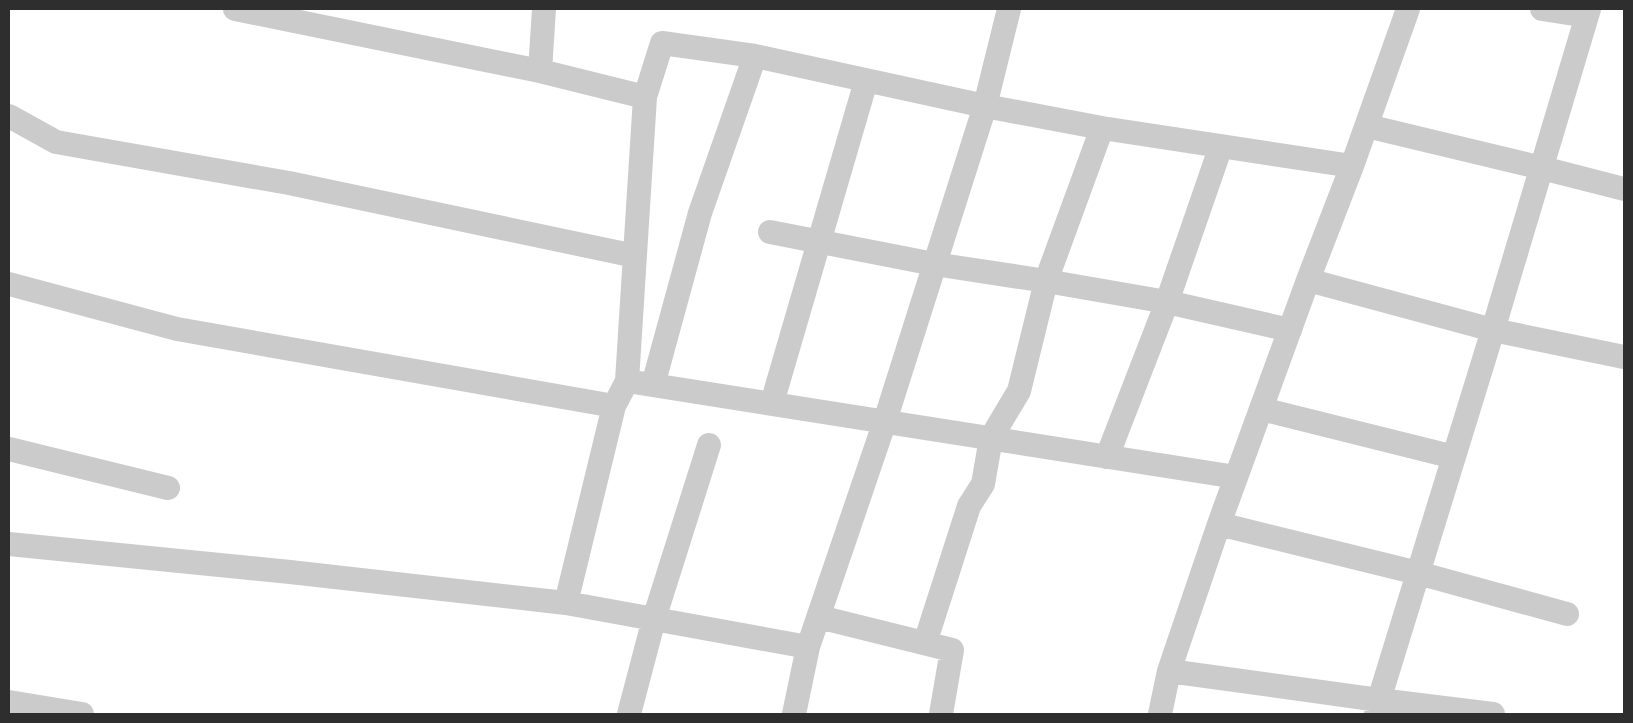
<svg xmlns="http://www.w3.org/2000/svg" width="1633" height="723" font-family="'DejaVu Sans',sans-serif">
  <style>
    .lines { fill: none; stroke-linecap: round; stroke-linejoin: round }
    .minor { stroke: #cbcbcb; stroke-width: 24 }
  </style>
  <rect width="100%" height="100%" fill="#fff"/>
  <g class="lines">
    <path class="minor" d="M235,9L540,71L645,97L662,43L755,56L985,106L1102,128L1352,166
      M1542,9L1587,16
      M540,71L544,9
      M9,116L56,142L289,183L635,256
      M1367,126L1542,168L1624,189
      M770,232L934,264L1046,281L1167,302L1290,330
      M1308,280L1493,330L1624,357
      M9,284L177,329L614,406L627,381L1236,477
      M627,381L645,97
      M653,385L700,213L755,56
      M772,403L866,81
      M1261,409L1454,457
      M9,449L168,488
      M1107,457L1167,302L1221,146
      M1219,524L1418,573L1567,614
      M9,544L290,572L566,603L614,406
      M566,603L808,647
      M819,617L952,650L941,714
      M925,643L969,506L983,484L991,438L1019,391L1046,281L1102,128
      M1169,671L1379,700L1493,330L1589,9
      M9,702L82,714
      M629,714L654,619L709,445
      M794,714L808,647L885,421L985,106L1009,9
      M1160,714L1169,671L1219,524L1308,280L1352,166L1408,9
      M1376,714L1379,700L1493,714"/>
  </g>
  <rect width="1633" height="723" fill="none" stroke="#2e2e2e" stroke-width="20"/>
</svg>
